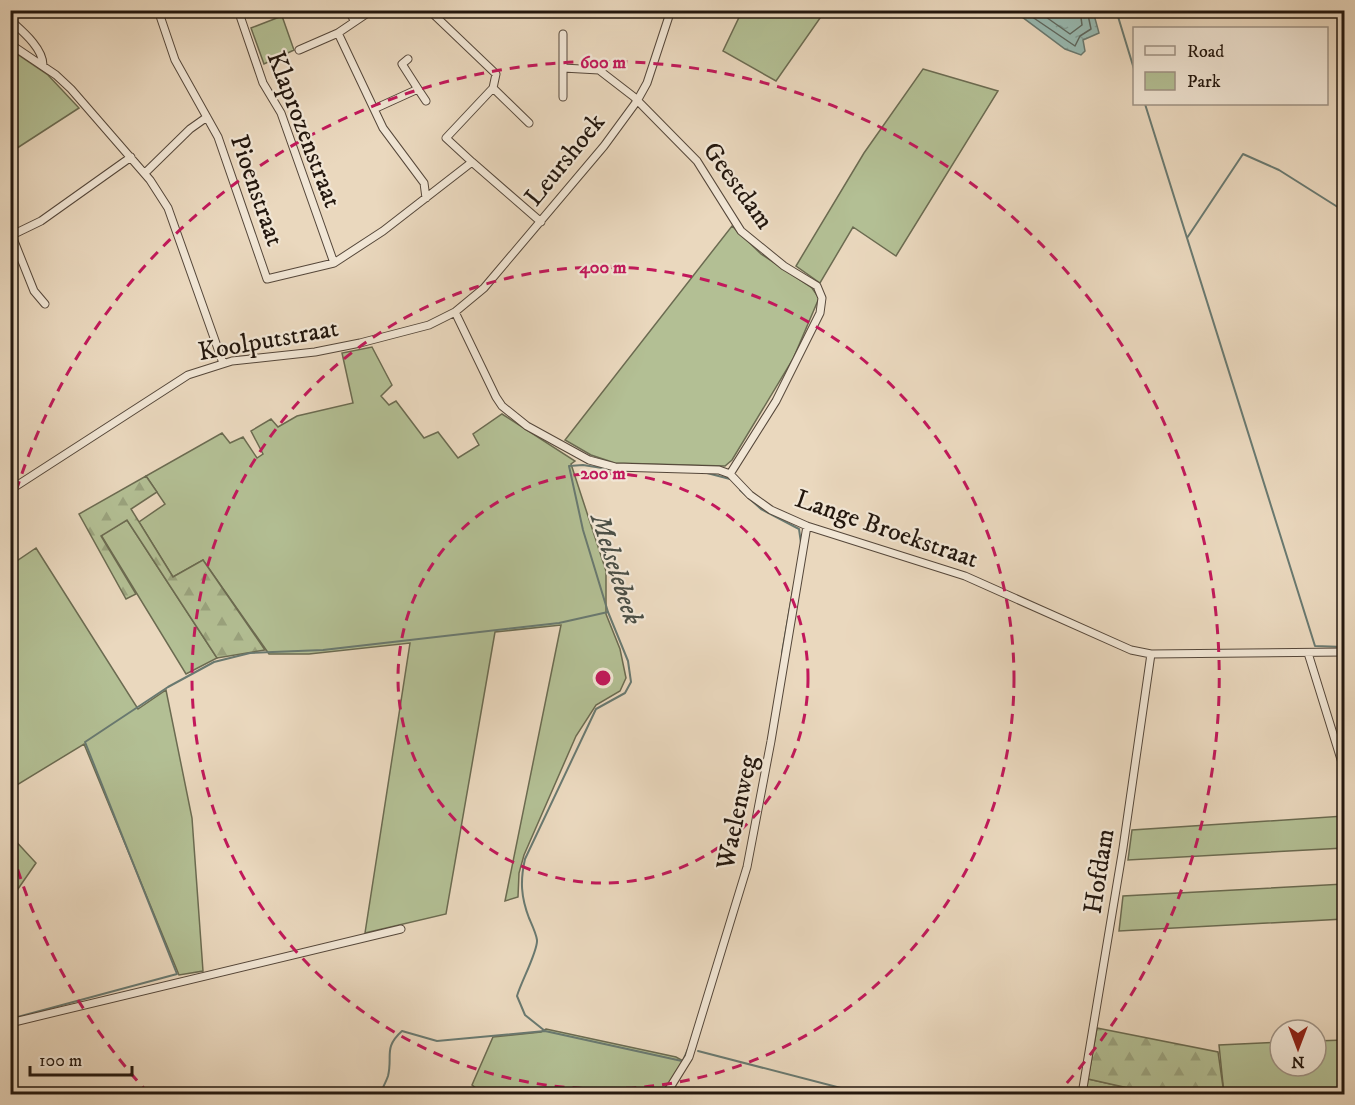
<svg xmlns="http://www.w3.org/2000/svg" width="1355" height="1105" font-family="'IM FELL DW Pica',serif">
  <style>
    .green { fill: #b3bf94; stroke: #6b6b51; stroke-width: 1.5 }
    .forest { fill: url(#forest-firs); stroke: #6b6b51; stroke-width: 1.5 }
    .water { fill: url(#water-ripples); stroke: #697970; stroke-width: 1.5 }
    .lines { fill: none; stroke-linecap: round; stroke-linejoin: round }
    .shore { stroke: #5e6860; stroke-width: 1.5 }
    .stream { stroke: #697970; stroke-width: 2 }
    .minor-casing { stroke: #55473a; stroke-width: 9 }
    .minor { stroke: #f1e6d5; stroke-width: 7 }
    .ring { fill: none; stroke: #c2185b; stroke-width: 3; stroke-dasharray: 10 8 }
    .labels { text-anchor: middle; stroke-width: 4.5; stroke-linejoin: round; paint-order: stroke }
    .street-label { font-size: 26px; fill: #23170e; stroke: #f1e6d5 }
    .water-label { font-size: 27px; font-style: italic; fill: #4c5047; stroke: #f1e6d5 }
    .centre { fill: #c2185b; stroke: #f1e6d5; stroke-width: 3 }
    .ring-label { font-size: 18px; text-anchor: middle; font-weight: bold; fill: #c2185b; stroke: #f1e6d5; stroke-width: 4.5; stroke-linejoin: round; paint-order: stroke }
  </style>
  <defs>
    <pattern id="forest-firs" width="22" height="20" patternUnits="userSpaceOnUse" patternTransform="scale(1.5)"><rect width="22" height="20" fill="#b3bf94"/><path d="M5 1l3.5 6h-7zM16 11l3.5 6h-7z" fill="#9aa37e"/></pattern>
    <pattern id="water-ripples" width="26" height="14" patternUnits="userSpaceOnUse" patternTransform="scale(1.5)"><rect width="26" height="14" fill="#98bab2"/><path d="M2 4q2-2 4 0t4 0M15 11q2-2 4 0t4 0" fill="none" stroke="#839f98"/></pattern>
  </defs>
  <rect width="100%" height="100%" fill="#ead8be"/>
  <filter id="stains"><feTurbulence type="fractalNoise" baseFrequency=".00333" numOctaves="4"/><feColorMatrix values="0 0 0 0 .2 0 0 0 0 .09 0 0 0 0 .02 0 0 0 .5 -.17"/></filter>
  <radialGradient id="worn" r=".72"><stop offset=".6" stop-color="#630" stop-opacity="0"/><stop offset="1" stop-color="#630" stop-opacity=".3"/></radialGradient>
  <path class="green" d="M742,11V10L825,11L776,81L723,51Z
    M282,16L294,50L264,64L251,28Z
    M11,50L48,75L79,108L11,152Z
    M923,69L998,91L896,256L853,227L820,283L796,266L864,153Z
    M732,226L761,254L812,288L819,298L793,359L732,460L725,466L615,463L591,455L565,440Z
    M372,347L392,385L381,396L389,405L396,401L424,438L438,432L458,458L479,445L473,434L502,414L575,461L571,464L606,571V614L620,649L626,678L620,691L596,705L576,736L524,855L519,873L518,897L505,901L561,625L495,632L446,914L365,933L410,643L309,654H269L203,560L173,577L139,522L165,504L146,476L222,433L230,443L243,437L257,458L263,454L251,431L271,419L278,427L297,416L353,403L342,353Z
    M127,520L217,658L186,674L101,535Z
    M36,548L138,709L166,690L192,818L203,971L179,975L84,744L17,785L11,773V565Z
    M1344,816V848L1128,860L1132,830Z
    M11,836L36,863L11,899Z
    M1344,884V919L1119,931L1123,896Z
    M546,1029L676,1057L685,1062L662,1094H484L472,1085L493,1037L541,1032Z
    M1344,1040V1094H1224L1219,1045L1280,1042V1066H1316V1041Z
    M1088,1079L1155,1094H1086Z"/>
  <path class="forest" d="M146,476L157,492L131,509L173,577L203,560L265,650L217,658L127,520L101,536L136,594L126,599L79,514Z
    M1097,1028L1218,1052L1224,1094H1155L1088,1079Z"/>
  <path class="water" d="M1014,11H1093L1099,33L1083,40L1085,51L1081,55L1065,49Z"/>
  <g class="lines">
    <path class="shore" d="M1022,10L1075,46L1080,36L1091,29L1087,10
      M1036,10L1070,34L1082,25L1080,10"/>
    <path class="stream" d="M1116,10L1134,69
      M1145,104L1315,646L1344,647
      M1187,238L1243,154L1279,170L1344,211
      M707,473L730,479
      M740,490L761,509L799,529L801,543
      M782,653L793,590
      M10,1019L177,974L85,742L168,687L214,662L250,653L323,650L559,623L608,612
      M545,1031L525,1015L517,996C521,982 538,951 537,940C536,933 532,925 529,918C521,897 520,881 525,859L596,709L625,693L631,682L628,661L608,612L583,530L569,466L583,465L615,470
      M698,1051L864,1094
      M682,1063L688,1049
      M380,1094C382,1089 386,1082 388,1076C393,1056 383,1048 402,1031L437,1041L545,1031L682,1061
      M660,1094L669,1083"/>
    <defs>
      <path id="minor" d="M158,10L175,60L218,137L267,279L334,263L383,231L472,162L541,222
        M238,10L263,83L281,113L334,263
        M348,10L354,20
        M429,10L496,74L493,88L446,138L472,162
        M10,20C22,31 43,48 43,65
        M338,33L383,128L424,183L426,198
        M10,44L56,75L71,89L150,180L168,208L223,363
        M299,50L338,33L372,10
        M408,59L402,64L418,89
        M563,68L599,70L634,97L697,161L741,231L784,266L817,286L822,298L820,313L776,401L730,474
        M493,88L529,123
        M563,97V34
        M374,109L418,89L426,101
        M145,173L190,129L207,117
        M10,236L41,221L131,157
        M12,236L34,291L45,304
        M455,312L496,397L502,406L527,426L589,460L615,467L719,470L730,474L750,495L771,510L807,526L965,576L1131,650L1151,654L1344,652
        M10,490L188,375L232,361L315,352L360,343L429,325L455,312L484,288L604,146L637,101L647,83L671,10
        M1308,653L1344,769
        M10,1023L401,929
        M666,1094L689,1057L747,867L771,741L807,526
        M1082,1094L1123,848L1151,654"/>
    </defs>
    <use href="#minor" class="minor-casing"/>
    <use href="#minor" class="minor"/>
  </g>
  <g class="ring">
    <circle cx="603" cy="678" r="205"/>
    <circle cx="603" cy="678" r="411"/>
    <path d="M149 1094A616 616 0 0 1 11 848M11 508A616 616 0 1 1 1057 1094"/>
  </g>
  <g class="labels">
    <g class="street-label">
      <text transform="translate(305 129) rotate(69)" y="9">Klaprozenstraat</text>
      <text transform="translate(564 159) rotate(-51)" y="9">Leurshoek</text>
      <text transform="translate(739 185) rotate(54)" y="9">Geestdam</text>
      <text transform="translate(258 190) rotate(71)" y="9">Pioenstraat</text>
      <text transform="translate(268 339) rotate(-10)" y="9">Koolputstraat</text>
      <text transform="translate(887 528) rotate(19)" y="9">Lange Broekstraat</text>
      <text transform="translate(736 812) rotate(-78)" y="9">Waelenweg</text>
      <text transform="translate(1098 871) rotate(-81)" y="9">Hofdam</text>
    </g>
    <g class="water-label">
      <text transform="translate(617 569) rotate(72)" y="9">Melselebeek</text>
    </g>
  </g>
  <circle cx="603" cy="678" r="9" class="centre"/>
  <g class="ring-label">
    <text x="603" y="68">600 m</text>
    <text x="603" y="273">400 m</text>
    <text x="603" y="479">200 m</text>
  </g>
  <rect width="1355" height="1105" fill="none" stroke="#ead8be" stroke-width="36"/>
  <rect x="12" y="12" width="1331" height="1081" fill="none" stroke="#23170e" stroke-width="3"/>
  <rect x="18" y="18" width="1319" height="1069" fill="none" stroke="#23170e" stroke-width="1.5"/>
  <rect x="1133" y="27" width="195" height="78" fill="#f1e6d5" stroke="#9f9385" stroke-width="1.5"/>
  <rect x="1145" y="46" width="30" height="9" fill="#f1e6d5" stroke="#9f9385" stroke-width="1.5"/>
  <text x="1187" y="57" font-size="18" fill="#23170e">Road</text>
  <rect x="1145" y="72" width="30" height="18" fill="#b3bf94" stroke="#9f9385" stroke-width="1.5"/>
  <text x="1187" y="87" font-size="18" fill="#23170e">Park</text>
  <g transform="translate(1298 1048) rotate(180)"><circle r="28" fill="#f1e6d5" stroke="#9f9385" stroke-width="1.5"/>
  <path d="M0-4.5L10 22L0 15L-10 22Z" fill="#8f2418"/>
  <text y="-9" font-size="16" font-weight="bold" text-anchor="middle" fill="#23170e">N</text>
  </g>
  <path d="M30 1066v9h102v-9" fill="none" stroke="#23170e" stroke-width="3"/>
  <text x="39" y="1066" font-size="18" fill="#23170e" stroke="#f1e6d5" stroke-width="4.5" paint-order="stroke">100 m</text>
  <rect width="100%" height="100%" filter="url(#stains)"/>
  <rect width="100%" height="100%" fill="url(#worn)"/>
</svg>
